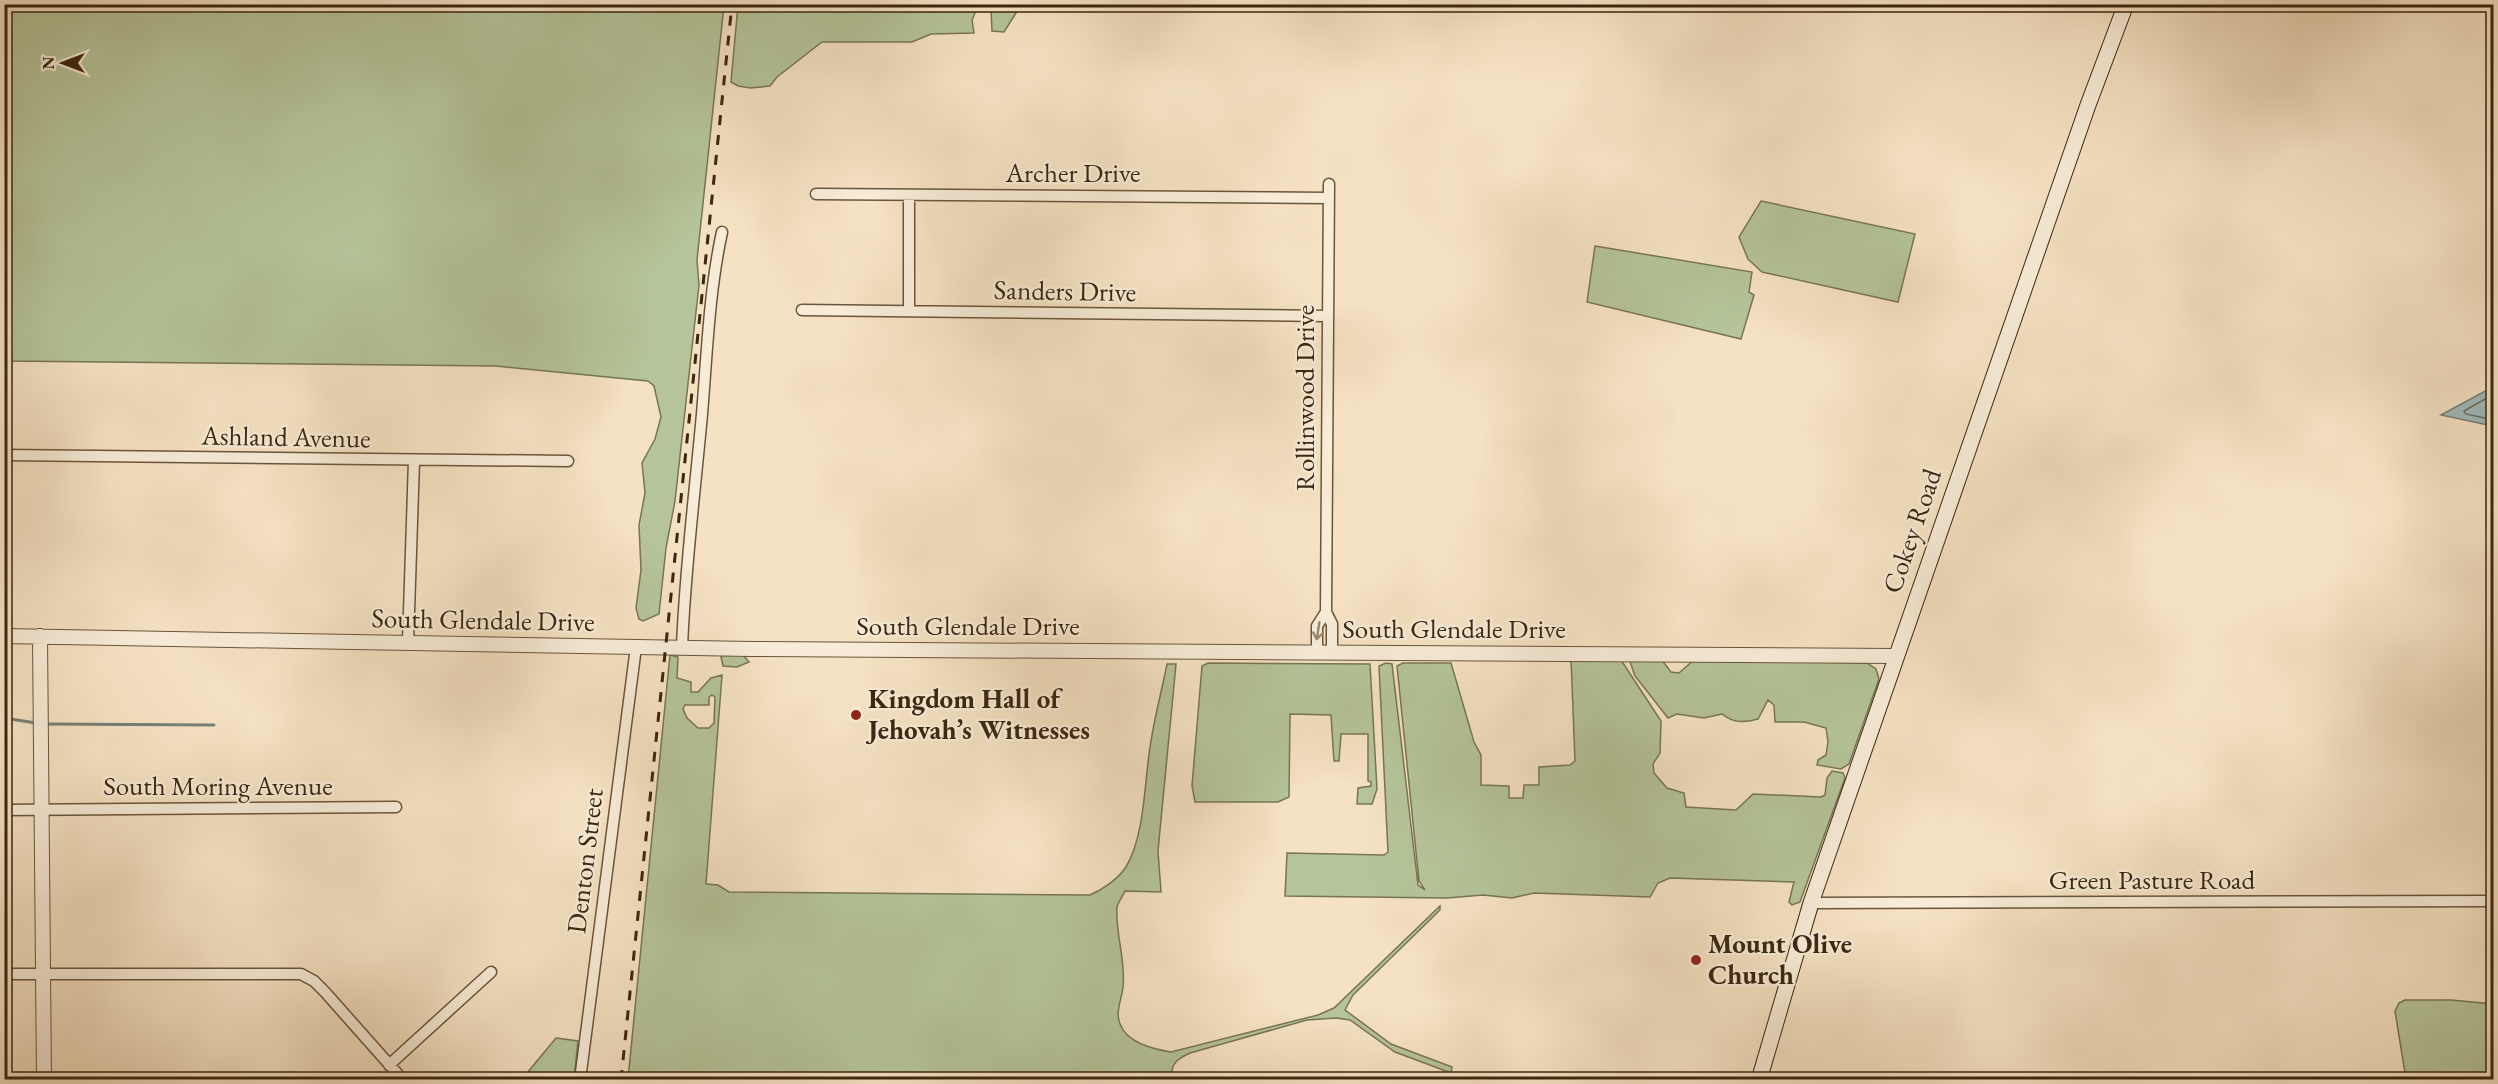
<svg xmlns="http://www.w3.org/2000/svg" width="2498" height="1084" font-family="'EB Garamond',serif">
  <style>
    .green { fill: #b5c499; stroke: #787554; stroke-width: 1.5; fill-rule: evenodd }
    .water { fill: #9fbcbc; stroke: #778076; stroke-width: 1.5 }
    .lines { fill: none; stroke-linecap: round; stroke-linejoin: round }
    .shore { stroke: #6d7165; stroke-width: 1.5 }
    .stream { stroke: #778076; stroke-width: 3 }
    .minor-casing { stroke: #6a553b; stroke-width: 13 }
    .tertiary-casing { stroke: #6a553b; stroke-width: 16 }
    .secondary-casing { stroke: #3b260e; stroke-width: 17 }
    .minor { stroke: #f8ecd8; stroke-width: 10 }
    .tertiary { stroke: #f8ecd8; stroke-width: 14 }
    .secondary { stroke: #f8ecd8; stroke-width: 15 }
    .rail { stroke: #3b260e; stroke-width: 3; stroke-dasharray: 10 10; stroke-linecap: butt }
    .oneway { stroke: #9a8973 }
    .poi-dot { fill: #8f2418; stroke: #f8ecd8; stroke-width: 2 }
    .labels { text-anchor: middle; stroke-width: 4.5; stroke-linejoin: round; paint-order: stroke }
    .street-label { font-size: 27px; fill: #3b260e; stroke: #f8ecd8 }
    .poi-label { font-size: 27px; font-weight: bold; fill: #3b260e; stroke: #f8ecd8; text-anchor: start }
  </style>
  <rect width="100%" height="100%" fill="#f5e2c3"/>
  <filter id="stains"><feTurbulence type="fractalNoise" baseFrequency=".00333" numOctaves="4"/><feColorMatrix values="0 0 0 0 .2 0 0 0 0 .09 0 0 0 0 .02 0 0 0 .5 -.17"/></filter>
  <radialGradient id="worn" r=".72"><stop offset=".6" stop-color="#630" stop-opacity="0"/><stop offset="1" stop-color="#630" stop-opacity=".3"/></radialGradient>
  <path class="green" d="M5,4L724,5L697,260L699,285L675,501L666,548L659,614L643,621L639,619L636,608L641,570L639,525L645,493L642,463L655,439L661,417L654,386L648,381L496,366L5,361Z
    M738,5V4L1021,5L1004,32L992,31L991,10L978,6L972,20L974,33L931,34L912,42H822L777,77L770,86L751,88L738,86L731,82Z
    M1761,201L1915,234L1898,302L1762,272L1748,259L1739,237Z
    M1595,246L1752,272L1749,292L1754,295L1741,339L1587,302Z
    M727,653L743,655L749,662L737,667L723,666L721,657Z
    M670,655L678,657L677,678L691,682V692H698L711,678L722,675L706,884L718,885L729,892L1090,895C1102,890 1118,879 1126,867C1146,833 1144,779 1151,741C1155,715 1162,690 1167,664H1176L1158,851L1161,892L1125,891C1123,896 1118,902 1117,907C1115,933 1126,960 1123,987C1122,998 1115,1012 1120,1024C1127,1043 1153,1049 1171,1052L1318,1015L1334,1008L1440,906V910L1353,995L1345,1010L1391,1044L1452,1067L1451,1073L1395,1052L1350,1020L1336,1018L1307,1020L1190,1053C1177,1059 1170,1064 1172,1079H628ZM712,695L715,697L714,723L709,728H698L687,718L683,709L685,705H709V697Z
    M1571,659L1621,660L1661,721L1660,753L1653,764L1654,773L1667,788L1684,793L1686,807L1736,810L1753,794L1821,797L1825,795L1827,778L1832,771L1843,773L1845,778L1800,902L1792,905L1789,902L1794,882L1670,878L1658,883L1650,897L1534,893L1512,898L1483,895L1447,898L1285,896L1287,853L1384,855L1388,852L1379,666L1386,663L1392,664L1418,885L1425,890L1419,881L1397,666L1403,663H1451L1474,742L1481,755V785L1509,786V798H1523L1524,785H1539V767L1570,765L1575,761Z
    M1629,659H1661L1671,672L1679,673L1695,659L1867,663L1876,669L1879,679L1849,764L1841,769L1817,765L1818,760L1826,755L1828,742L1826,728L1804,722H1775L1774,705L1768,700L1758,719C1744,723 1733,723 1722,714L1704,718L1677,714L1668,718L1635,676Z
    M1208,663L1370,664L1377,789L1372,804H1357L1358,788L1371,786V782L1368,781V734H1341L1339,761H1334L1331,715L1290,714L1289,797L1278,802H1195L1192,786L1202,666Z
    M2405,1000H2451L2493,1004V1079H2406L2395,1011L2399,1003Z
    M556,1038L578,1041L574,1079H522Z"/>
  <path class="water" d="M2493,382V426L2441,415L2491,388Z"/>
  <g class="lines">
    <path class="shore" d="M2494,394L2464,411L2466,414L2494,420"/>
    <path class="stream" d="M4,718L36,723
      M45,724L214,725"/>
    <defs>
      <path id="minor" d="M1329,184L1326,612L1332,624V652
        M816,194L1329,198
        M802,310L1327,316
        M909,311V195
        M4,455L568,461
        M408,642L414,461
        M682,647C685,569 695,492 702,414C707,354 709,292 722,232
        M1317,652V626L1326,612
        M4,810L396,807
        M1811,903L2494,901
        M4,974H301L314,981L325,992L403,1080
        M389,1065L491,972
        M580,1080L636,647"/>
      <path id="tertiary" d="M4,636L751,649L1896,656
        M40,636L44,1080"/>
      <path id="secondary" d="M1759,1080L1811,903L2088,105L2126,4"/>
    </defs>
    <use href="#minor" class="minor-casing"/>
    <use href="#tertiary" class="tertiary-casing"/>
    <use href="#secondary" class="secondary-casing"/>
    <use href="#minor" class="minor"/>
    <use href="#tertiary" class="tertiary"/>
    <use href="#secondary" class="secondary"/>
    <path class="rail" d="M621,1080L732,4"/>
  </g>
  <defs><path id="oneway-shaft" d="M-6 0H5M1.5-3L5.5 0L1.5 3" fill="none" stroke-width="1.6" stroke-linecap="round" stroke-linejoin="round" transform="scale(1.5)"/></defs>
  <use class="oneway" href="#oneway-shaft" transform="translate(1318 631) rotate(99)"/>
  <g class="poi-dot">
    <circle cx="856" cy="715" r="6"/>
    <circle cx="1696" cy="960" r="6"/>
  </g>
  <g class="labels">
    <g class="street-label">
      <text x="1073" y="182">Archer Drive</text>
      <text transform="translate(1065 291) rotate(1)" y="9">Sanders Drive</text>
      <text transform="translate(1305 398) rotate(-90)" y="9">Rollinwood Drive</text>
      <text transform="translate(286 437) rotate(1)" y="9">Ashland Avenue</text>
      <text transform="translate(1912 531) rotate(-71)" y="9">Cokey Road</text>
      <text transform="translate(483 620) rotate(1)" y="9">South Glendale Drive</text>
      <text x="968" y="635">South Glendale Drive</text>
      <text x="1454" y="638">South Glendale Drive</text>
      <text x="218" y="795">South Moring Avenue</text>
      <text transform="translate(585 861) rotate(-83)" y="9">Denton Street</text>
      <text x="2152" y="889">Green Pasture Road</text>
    </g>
    <g class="poi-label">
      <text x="868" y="708">Kingdom Hall of<tspan x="868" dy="31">Jehovah’s Witnesses</tspan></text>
      <text x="1708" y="953">Mount Olive<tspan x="1708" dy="31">Church</tspan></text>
    </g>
  </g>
  <rect width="2498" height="1084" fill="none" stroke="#f5e2c3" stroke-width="24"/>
  <rect x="6" y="6" width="2486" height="1072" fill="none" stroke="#3b260e" stroke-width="3"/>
  <rect x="12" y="12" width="2474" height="1060" fill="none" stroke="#3b260e" stroke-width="1.5"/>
  <g transform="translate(63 63) rotate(270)" stroke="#f8ecd8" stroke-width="4.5" paint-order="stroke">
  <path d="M0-4.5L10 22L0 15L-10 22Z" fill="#3b260e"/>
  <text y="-9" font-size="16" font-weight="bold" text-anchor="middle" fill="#3b260e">N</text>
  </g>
  <rect width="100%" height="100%" filter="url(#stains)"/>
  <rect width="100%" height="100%" fill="url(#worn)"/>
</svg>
